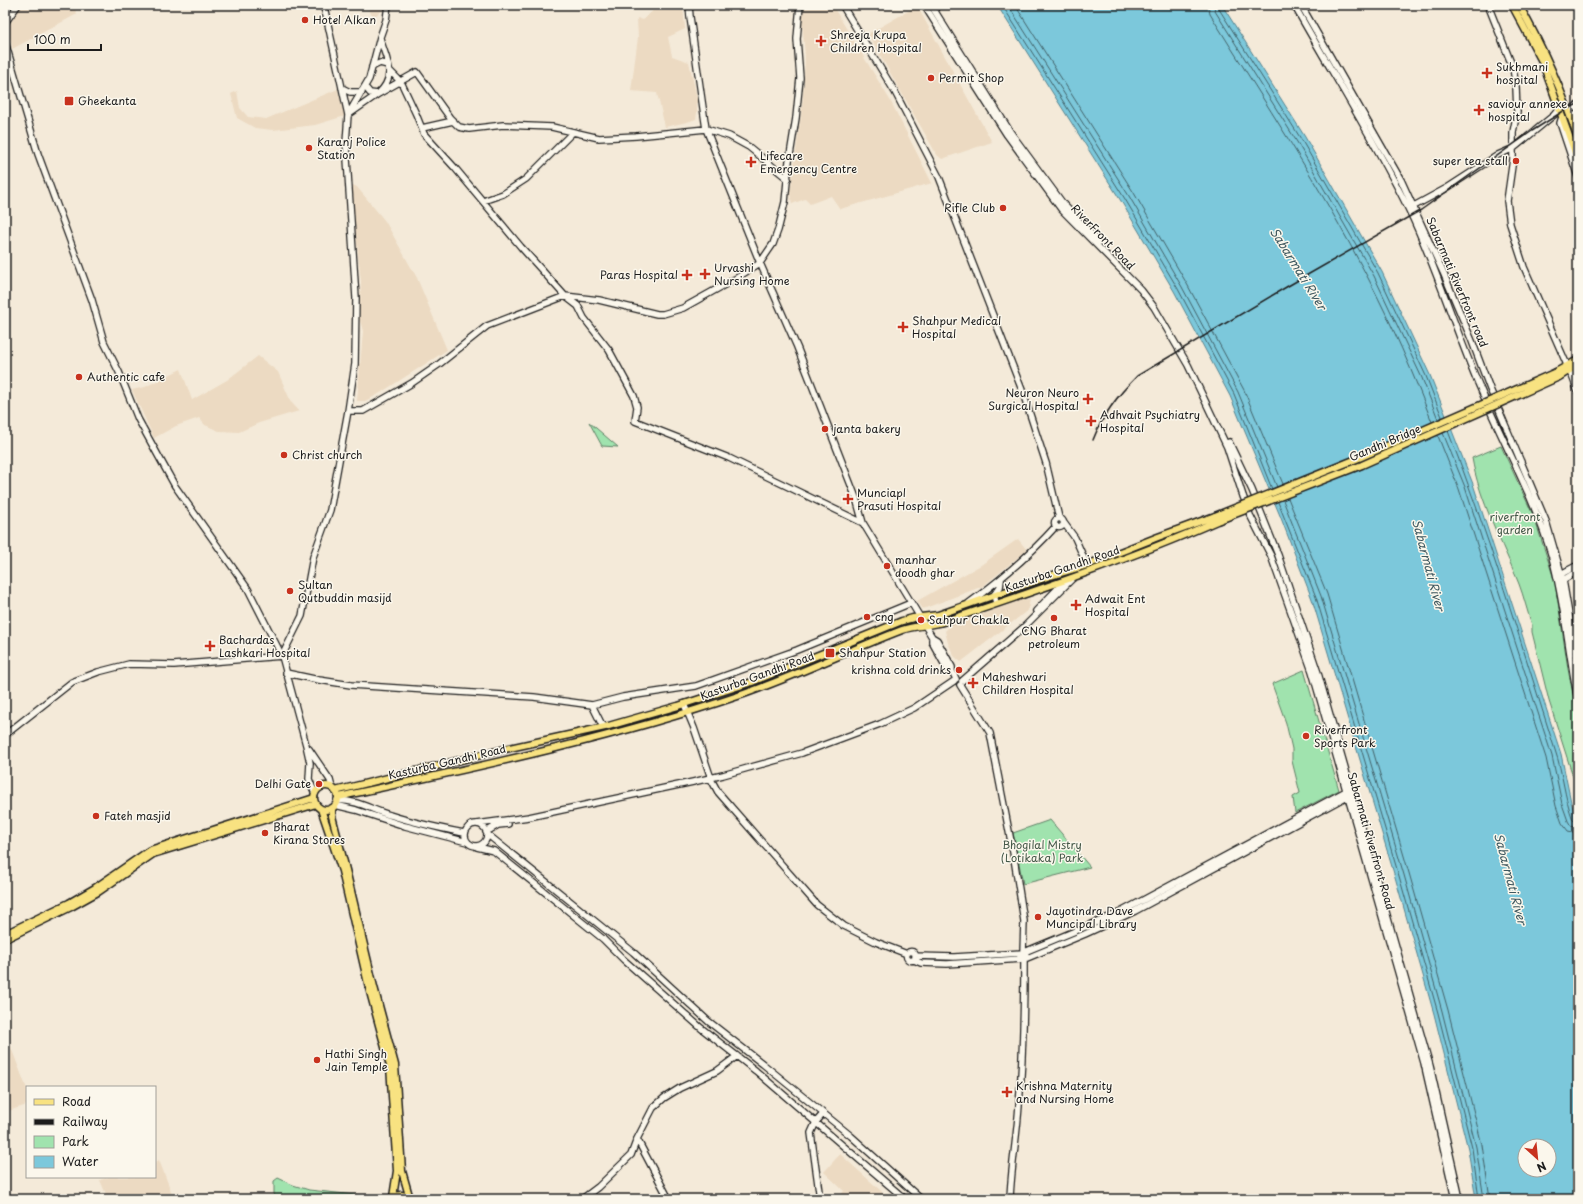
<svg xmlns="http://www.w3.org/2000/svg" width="1583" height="1204" font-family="'Playpen Sans',sans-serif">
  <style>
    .built { fill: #ecdac2 }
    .green { fill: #a0e3ae; stroke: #5e8065 }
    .water { fill: #7cc8db; stroke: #56838f; fill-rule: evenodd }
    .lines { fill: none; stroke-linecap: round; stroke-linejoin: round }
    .shore { stroke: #426168; stroke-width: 1 }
    .secondary-casing { stroke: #1c1c1c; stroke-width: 8 }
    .primary-casing { stroke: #1c1c1c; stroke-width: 9 }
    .secondary { stroke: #fbf7ec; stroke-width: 5.5 }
    .primary { stroke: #f8e281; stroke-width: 6 }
    .rail { stroke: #1c1c1c; stroke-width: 1.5 }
    .primary-bridge-casing { stroke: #1c1c1c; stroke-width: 9; stroke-linecap: butt }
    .primary-bridge { stroke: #f8e281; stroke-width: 6 }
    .poi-dot { fill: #c8321e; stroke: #fbf7ec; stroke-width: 1.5 }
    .labels { text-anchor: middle; stroke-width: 3; stroke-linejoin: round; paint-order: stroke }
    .poi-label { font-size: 11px; fill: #1c1c1c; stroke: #fbf7ec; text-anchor: start }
    .street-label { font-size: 11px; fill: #1c1c1c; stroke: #fbf7ec }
    .park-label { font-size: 11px; fill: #445848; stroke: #fbf7ec }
    .water-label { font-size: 12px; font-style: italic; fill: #3e585f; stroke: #fbf7ec }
  </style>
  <rect width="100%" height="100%" fill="#f4ead9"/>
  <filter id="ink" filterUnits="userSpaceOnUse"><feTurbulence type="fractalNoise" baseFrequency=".025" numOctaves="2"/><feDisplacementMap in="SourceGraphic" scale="8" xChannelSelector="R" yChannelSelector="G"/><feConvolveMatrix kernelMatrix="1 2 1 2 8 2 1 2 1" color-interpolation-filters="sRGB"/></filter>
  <g filter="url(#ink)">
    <path class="built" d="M22,5H73L77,14L12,49L8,26Z
      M258,5H317L314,7L261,10Z
      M366,5H384L385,9L373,17Z
      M659,5H683L685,29L668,37L672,56L689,62L697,98V113L696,119L687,122L665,127L657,93L631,91L638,37L637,18L643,20Z
      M804,5H832L890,100L932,183L840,209L831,196L810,204L805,199L792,204L790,193L802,108L804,83L805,56L802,20Z
      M917,6L992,142L942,159L937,155L868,34Z
      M338,89L345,116L315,125L273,130L255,128L237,118L231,94L237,91L240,108L248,117L266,119Z
      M351,184L357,187L385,221L417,278L447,350L377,395L365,401H357L363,331L356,307L360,304L361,282Z
      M258,356L278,372L291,402L299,411L259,423L239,432L219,431L205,425L199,418L176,426L154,438L132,390L145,387L181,369L192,400L227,380Z
      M1018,539L1027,550L983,586L923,609L917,601L981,565Z
      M1030,599L1028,610L961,662L954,656L948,643L945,631L952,624L1020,600Z
      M5,1032L27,1089V1105L5,1112Z
      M840,1154L890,1199H837L844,1191L824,1172Z
      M159,1160L174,1199H108L100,1180L109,1177H155V1162Z"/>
    <path class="green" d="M589,422L618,447L602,446Z
      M1501,446L1534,517L1555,582L1568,669L1578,719V792L1549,701L1532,632V625C1527,611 1524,597 1519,584C1503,544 1479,500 1472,458Z
      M1304,670L1339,790L1295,813L1293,797L1300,793L1292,761V749L1286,723L1272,684Z
      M1050,820L1090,867L1023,884L1013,833Z
      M278,1178L293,1185L309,1190L383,1198V1199H274V1181Z"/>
    <path class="water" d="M997,5H1222L1305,137L1382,272L1430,375L1473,484L1561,754L1571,802L1578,824V1199H1476L1468,1149L1434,1014L1395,877L1312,599L1281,518L1230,396L1174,291L1121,201ZM1525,1146H1549V1170H1525Z"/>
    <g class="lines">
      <path class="shore" d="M1002,5L1125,199L1178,289L1234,394L1272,489
        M1008,5L1129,196L1182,287L1238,392L1277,487
        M1015,5L1134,193L1187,284L1244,390L1283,484
        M1208,5L1210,14C1264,101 1321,187 1368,278C1392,324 1413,373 1432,422
        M1214,5L1215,11L1297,142L1374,276L1422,378L1438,419
        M1219,5V9L1301,139L1378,273L1426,376L1442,417
        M1448,431C1489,535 1521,643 1555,750C1563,773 1564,797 1573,820L1578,822
        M1443,433L1465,487L1552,756L1562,804L1568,821L1571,826L1578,827
        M1438,436L1459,489L1546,758L1556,806L1562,823L1568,831L1578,833
        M1288,498L1327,594L1409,873L1448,1010L1482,1145L1490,1199
        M1283,500L1321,596L1404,875L1442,1011L1476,1147L1484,1199
        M1278,502L1316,597L1399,876L1438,1013L1472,1148L1479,1199"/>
      <defs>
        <path id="secondary" d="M689,5L690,17L706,129L760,263L797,347L821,408L856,498L863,523
          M842,5L895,92L939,177L1022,390L1046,463L1059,518
          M924,5L1007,135L1061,209L1141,290L1154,307L1188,365L1227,447L1243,496L1250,515L1271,556L1312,671L1424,1063L1455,1199
          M931,5L1011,133L1064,205L1099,242
          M1294,5C1332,73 1375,140 1409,210C1437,268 1455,330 1481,390C1504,445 1535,499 1552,557C1565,603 1568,652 1578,699
          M1301,5L1401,180L1443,272L1472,341L1490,389L1546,521L1563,580L1578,667
          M1488,5L1513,68L1516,87L1517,112L1513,132V159L1507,201L1510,224L1524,267L1567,365
          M5,23L18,5
          M5,42L38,154L92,300L104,342L119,372L138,419L175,486L248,589L282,656L174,665L129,664L98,672L72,682L5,735
          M372,67L380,63L388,65
          M389,70L401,82L416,114L424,134L455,168L521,247L565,296L578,306L584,318L609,350L634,396L637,407L635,421L729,458L863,523L932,637V642L947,669L952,671
          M365,87L370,93L378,94C398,75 386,60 380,38
          M342,88L350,92H362
          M1569,111L1578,105
          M349,113L369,79L380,37L386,20L388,5
          M1570,113L1577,117L1578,121
          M348,115L378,94L417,72L450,118L459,127L469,129L503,125L552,127L599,138L636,136L706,129L729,136L749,147L788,179
          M1562,117L1560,123L1578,177
          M422,128L453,121
          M483,201L503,194L526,179L572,133
          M1414,206L1447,188L1498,155L1514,148L1554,115L1559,109
          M1570,370L1578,392
          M348,411H363L412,383L438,365L487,326L565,296L599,300L657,314H663L683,308L735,279L760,263L773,244L778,230L785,202L789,161L796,118L800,78L797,39L800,5
          M1229,442L1252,490L1278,555L1318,673L1430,1066L1460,1199
          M1054.5 523a4.5 4.5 0 1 1 9 0a4.5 4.5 0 1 1-9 0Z
          M1064,523L1075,538L1087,565
          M1559,575L1578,565
          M1561,581L1578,571
          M969,603C1002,579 1029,556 1056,526
          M996,603L994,595L1000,587L1001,580
          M1036,611L1065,581
          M932,637L937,640L952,667V671L956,679
          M286,673L319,680L351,685L534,697L592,705
          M962,681L1024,627L1073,578
          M960,685L990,733L1013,852L1024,921L1023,953
          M684,704L694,728L712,781L718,792L817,905L844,926L876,942L907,954
          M605,727L601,723L592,705L623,697L696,686L797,650L911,603
          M309,749L330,780L332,788
          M315,794L309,779L310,763L306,745L282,656L302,616L313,557L330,510L348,411L355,364L356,298L346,143L348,115L325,11L322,5
          M337,800C361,801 369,809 390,815C414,823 439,828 464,833
          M335,805L356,810L405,826L467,842
          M465 835a11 11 0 1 1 22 0a11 11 0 1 1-22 0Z
          M477,824L529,817L693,782L723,775L802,753L880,724L914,708L954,681
          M486,832L498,825L508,824
          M487,834L633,952L708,1021L763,1064L851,1136L921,1199
          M477,847L494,851L603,939L624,960L701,1028L756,1071L905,1199
          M906.5 956a4.5 4.5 0 1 1 9 0a4.5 4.5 0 1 1-9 0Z
          M1025,953L1027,957L1023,959L1020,956L1022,953L1119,913L1348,790
          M915,956L954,957L1022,953
          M1027,958L1085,934L1135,911L1351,794
          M914,960L921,963L947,964L1022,959
          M637,1139L669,1199
          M582,1199L598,1187L631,1155L637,1139L653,1108L664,1098L680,1088L717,1071L737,1056
          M820,1199L811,1133L816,1122L823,1114
          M1010,1199C1011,1168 1017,1137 1019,1105C1023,1057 1024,1008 1024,959"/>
        <path id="primary" d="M1512,5L1542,61L1578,161
          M1519,5C1543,48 1563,92 1578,139
          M1556,372L1578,360
          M1559,377L1570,370L1578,366
          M314 798a12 12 0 1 1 24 0a12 12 0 1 1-24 0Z
          M335,791L505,749L605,727L678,706L752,682L902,621L913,618L938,615L1050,576L1087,565L1158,537L1215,516
          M338,797C472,768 608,740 738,696C794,677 847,651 902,630C915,625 930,626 943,622C1035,591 1128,560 1217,521
          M332,808V816L346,870L374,987L395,1065L402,1171L410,1199
          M321,809L342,871L369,988L390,1066L397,1171L393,1197
          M5,934L69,903L95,888L150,850L314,798
          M5,939L71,907L98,892L153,854L316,804
          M393,1199V1197C400,1194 404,1194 410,1199"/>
      </defs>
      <use href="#secondary" class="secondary-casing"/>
      <use href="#primary" class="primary-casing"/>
      <use href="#secondary" class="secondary"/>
      <use href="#primary" class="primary"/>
      <path class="rail" d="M1093,440C1103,414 1118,395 1137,376L1288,286L1421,210L1532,131L1565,110L1578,104"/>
      <defs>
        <path id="primary-bridge" d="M1215,516L1359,458L1556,372
          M1217,521L1362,465L1559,377"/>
      </defs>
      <use href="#primary-bridge" class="primary-bridge-casing"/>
      <use href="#primary-bridge" class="primary-bridge"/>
    </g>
  </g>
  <g class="poi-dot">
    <circle cx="305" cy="20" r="4"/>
    <path d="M819 35h4v4h4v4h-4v4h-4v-4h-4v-4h4z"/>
    <path d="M1485 67h4v4h4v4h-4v4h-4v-4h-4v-4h4z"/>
    <circle cx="931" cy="78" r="4"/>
    <rect x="64" y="96" width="10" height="10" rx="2"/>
    <path d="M1477 104h4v4h4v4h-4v4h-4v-4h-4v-4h4z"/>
    <circle cx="309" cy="148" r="4"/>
    <circle cx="1516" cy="161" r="4"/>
    <path d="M749 156h4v4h4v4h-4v4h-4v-4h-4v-4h4z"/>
    <circle cx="1003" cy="208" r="4"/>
    <path d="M703 268h4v4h4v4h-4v4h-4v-4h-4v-4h4z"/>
    <path d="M685 269h4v4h4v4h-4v4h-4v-4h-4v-4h4z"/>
    <path d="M901 321h4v4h4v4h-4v4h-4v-4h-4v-4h4z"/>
    <circle cx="79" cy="377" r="4"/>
    <path d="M1086 393h4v4h4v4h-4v4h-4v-4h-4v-4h4z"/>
    <path d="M1089 415h4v4h4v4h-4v4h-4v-4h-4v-4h4z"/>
    <circle cx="825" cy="429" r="4"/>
    <circle cx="284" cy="455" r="4"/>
    <path d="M846 493h4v4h4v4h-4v4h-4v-4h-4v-4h4z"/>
    <circle cx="887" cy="566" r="4"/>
    <circle cx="290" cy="591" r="4"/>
    <path d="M1074 599h4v4h4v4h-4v4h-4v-4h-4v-4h4z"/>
    <circle cx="867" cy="617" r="4"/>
    <circle cx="1054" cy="618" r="4"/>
    <circle cx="921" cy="620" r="4"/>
    <path d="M208 640h4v4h4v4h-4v4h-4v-4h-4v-4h4z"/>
    <rect x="825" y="648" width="10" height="10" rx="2"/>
    <circle cx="959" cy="670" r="4"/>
    <path d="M971 677h4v4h4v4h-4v4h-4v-4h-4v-4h4z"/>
    <circle cx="1306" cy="736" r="4"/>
    <circle cx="319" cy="784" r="4"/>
    <circle cx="96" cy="816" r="4"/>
    <circle cx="265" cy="833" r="4"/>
    <circle cx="1038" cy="917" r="4"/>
    <circle cx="317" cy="1060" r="4"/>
    <path d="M1005 1086h4v4h4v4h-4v4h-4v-4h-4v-4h4z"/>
  </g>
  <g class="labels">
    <g class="poi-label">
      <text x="313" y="24">Hotel Alkan</text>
      <text x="830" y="39">Shreeja Krupa<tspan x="830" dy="13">Children Hospital</tspan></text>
      <text x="1496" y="71">Sukhmani<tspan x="1496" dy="13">hospital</tspan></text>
      <text x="939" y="82">Permit Shop</text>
      <text x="78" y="105">Gheekanta</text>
      <text x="1488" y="108">saviour annexe<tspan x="1488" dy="13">hospital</tspan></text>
      <text x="317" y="146">Karanj Police<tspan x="317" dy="13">Station</tspan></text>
      <text x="760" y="160">Lifecare<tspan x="760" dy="13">Emergency Centre</tspan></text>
      <text x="1508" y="165" text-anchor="end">super tea stall</text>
      <text x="995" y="212" text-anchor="end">Rifle Club</text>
      <text x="714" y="272">Urvashi<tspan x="714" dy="13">Nursing Home</tspan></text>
      <text x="678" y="279" text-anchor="end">Paras Hospital</text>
      <text x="912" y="325">Shahpur Medical<tspan x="912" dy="13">Hospital</tspan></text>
      <text x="87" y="381">Authentic cafe</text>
      <text x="1079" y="397" text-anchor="end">Neuron Neuro<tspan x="1079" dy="13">Surgical Hospital</tspan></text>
      <text x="1100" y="419">Adhvait Psychiatry<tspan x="1100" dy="13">Hospital</tspan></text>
      <text x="833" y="433">janta bakery</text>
      <text x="292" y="459">Christ church</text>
      <text x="857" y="497">Munciapl<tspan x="857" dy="13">Prasuti Hospital</tspan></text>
      <text x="895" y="564">manhar<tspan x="895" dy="13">doodh ghar</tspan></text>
      <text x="298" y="589">Sultan<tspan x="298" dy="13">Qutbuddin masijd</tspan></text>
      <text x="1085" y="603">Adwait Ent<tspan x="1085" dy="13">Hospital</tspan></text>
      <text x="875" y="621">cng</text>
      <text x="929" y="624">Sahpur Chakla</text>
      <text x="1054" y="635" text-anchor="middle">CNG Bharat<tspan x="1054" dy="13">petroleum</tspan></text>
      <text x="219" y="644">Bachardas<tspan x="219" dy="13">Lashkari Hospital</tspan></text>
      <text x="839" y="657">Shahpur Station</text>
      <text x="951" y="674" text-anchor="end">krishna cold drinks</text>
      <text x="982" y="681">Maheshwari<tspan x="982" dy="13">Children Hospital</tspan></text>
      <text x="1314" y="734">Riverfront<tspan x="1314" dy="13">Sports Park</tspan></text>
      <text x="311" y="788" text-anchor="end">Delhi Gate</text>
      <text x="104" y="820">Fateh masjid</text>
      <text x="273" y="831">Bharat<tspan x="273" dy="13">Kirana Stores</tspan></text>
      <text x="1046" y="915">Jayotindra Dave<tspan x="1046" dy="13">Muncipal Library</tspan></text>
      <text x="325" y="1058">Hathi Singh<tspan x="325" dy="13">Jain Temple</tspan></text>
      <text x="1016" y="1090">Krishna Maternity<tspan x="1016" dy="13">and Nursing Home</tspan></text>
    </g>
    <g class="street-label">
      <text transform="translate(1103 237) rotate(46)" y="4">RiverFront Road</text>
      <text transform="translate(1457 282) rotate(67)" y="4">Sabarmati Riverfront road</text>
      <text transform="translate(1385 443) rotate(-23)" y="4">Gandhi Bridge</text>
      <text transform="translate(1062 569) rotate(-19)" y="4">Kasturba Gandhi Road</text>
      <text transform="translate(757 676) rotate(-20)" y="4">Kasturba Gandhi Road</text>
      <text transform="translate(447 762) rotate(-13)" y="4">Kasturba Gandhi Road</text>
      <text transform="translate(1371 841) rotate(74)" y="4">Sabarmati Riverfront Road</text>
    </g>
    <g class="park-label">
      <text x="1515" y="521">riverfront<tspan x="1515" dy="13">garden</tspan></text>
      <text x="1042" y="849">Bhogilal Mistry<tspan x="1042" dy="13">(Lotikaka) Park</tspan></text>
    </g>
    <g class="water-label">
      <text transform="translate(1298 269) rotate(58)" y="4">Sabarmati River</text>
      <text transform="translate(1428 565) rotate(75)" y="4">Sabarmati River</text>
      <text transform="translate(1510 879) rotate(75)" y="4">Sabarmati River</text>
    </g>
  </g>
  <rect width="1583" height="1204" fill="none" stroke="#fbf7ec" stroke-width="20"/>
  <rect x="10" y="10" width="1563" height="1184" fill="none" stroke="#1c1c1c" stroke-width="1.5" filter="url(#ink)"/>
  <rect x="26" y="1086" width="130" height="92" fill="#fbf7ec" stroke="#a29f99"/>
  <rect x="34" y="1099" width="20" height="6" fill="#f8e281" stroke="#a29f99"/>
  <text x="62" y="1106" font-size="12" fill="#1c1c1c">Road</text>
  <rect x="34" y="1119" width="20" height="6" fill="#1c1c1c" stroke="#a29f99"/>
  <text x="62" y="1126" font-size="12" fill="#1c1c1c">Railway</text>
  <rect x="34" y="1136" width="20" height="12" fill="#a0e3ae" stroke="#a29f99"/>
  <text x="62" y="1146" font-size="12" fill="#1c1c1c">Park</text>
  <rect x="34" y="1156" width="20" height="12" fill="#7cc8db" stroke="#a29f99"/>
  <text x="62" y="1166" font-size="12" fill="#1c1c1c">Water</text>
  <g transform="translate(1537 1158) rotate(153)"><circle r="19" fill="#fbf7ec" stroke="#a29f99"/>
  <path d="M0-3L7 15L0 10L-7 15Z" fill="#c8321e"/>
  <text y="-6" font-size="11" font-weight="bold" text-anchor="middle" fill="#1c1c1c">N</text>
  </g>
  <path d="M28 44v6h73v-6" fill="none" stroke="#1c1c1c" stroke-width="2"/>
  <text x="34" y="44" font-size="12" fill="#1c1c1c" stroke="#fbf7ec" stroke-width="3" paint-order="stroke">100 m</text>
</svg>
